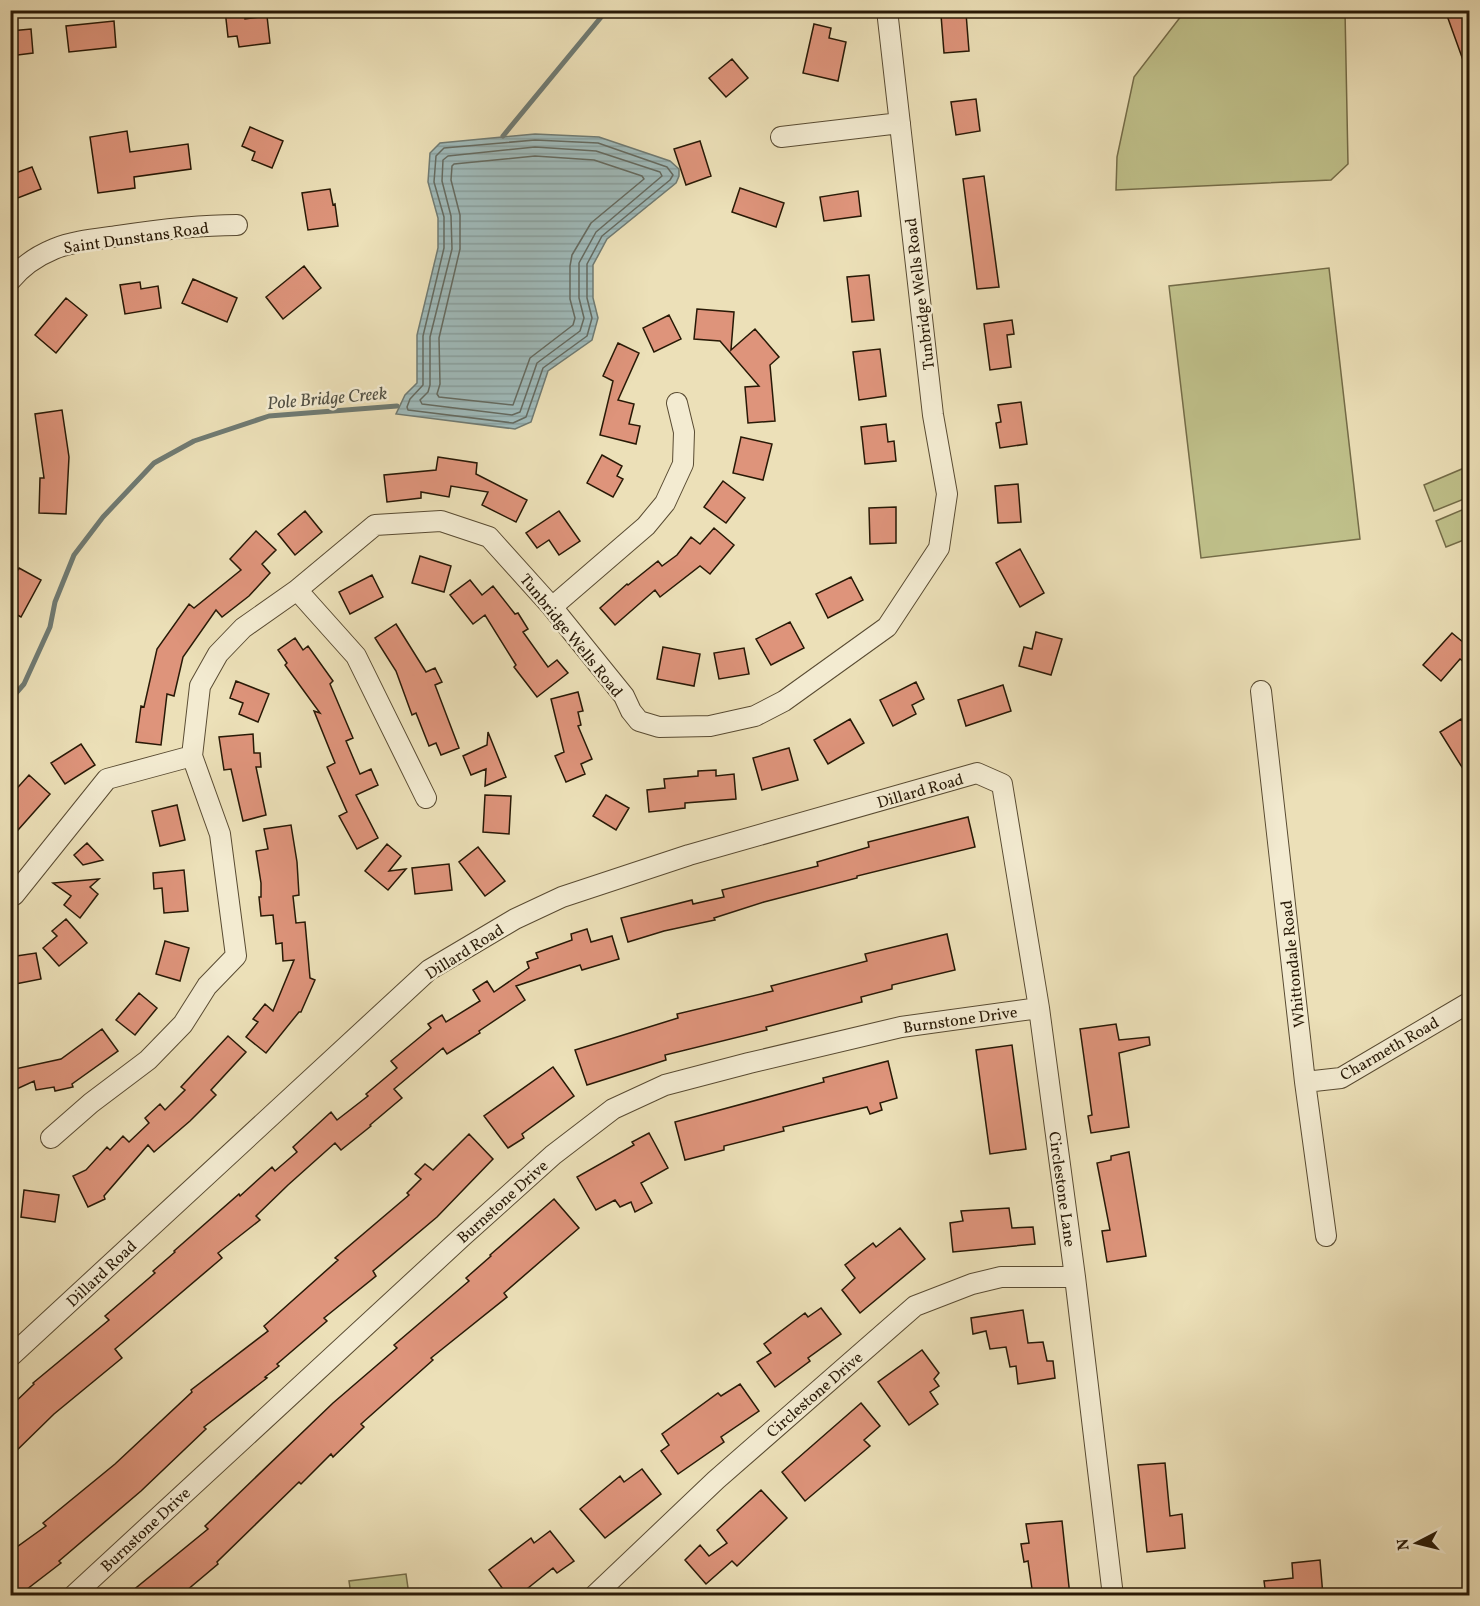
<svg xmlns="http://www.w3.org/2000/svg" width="1480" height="1606" font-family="Vollkorn,serif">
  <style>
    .green { fill: #bfc08a; stroke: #746c48; stroke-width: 1.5 }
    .water { fill: url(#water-rules); stroke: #6f7a72; stroke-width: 1.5 }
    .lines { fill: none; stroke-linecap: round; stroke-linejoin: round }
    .shore { stroke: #646a60; stroke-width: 1.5 }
    .stream { stroke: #6f7a72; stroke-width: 5 }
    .building { fill: #de947b; stroke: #281906; stroke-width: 1.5 }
    .street-casing { stroke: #594b32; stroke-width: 22 }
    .street { stroke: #f3ebd1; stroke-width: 20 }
    .labels { text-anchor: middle; stroke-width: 5; stroke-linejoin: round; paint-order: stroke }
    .street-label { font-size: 16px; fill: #281906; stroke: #f3ebd1 }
    .water-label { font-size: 18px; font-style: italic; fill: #525145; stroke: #f3ebd1 }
  </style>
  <defs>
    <pattern id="water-rules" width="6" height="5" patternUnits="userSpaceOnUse" patternTransform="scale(1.5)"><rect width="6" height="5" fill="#9fbaba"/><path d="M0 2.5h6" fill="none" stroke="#899f9e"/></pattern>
  </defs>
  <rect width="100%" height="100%" fill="#ece0b8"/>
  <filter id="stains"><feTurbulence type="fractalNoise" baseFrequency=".00333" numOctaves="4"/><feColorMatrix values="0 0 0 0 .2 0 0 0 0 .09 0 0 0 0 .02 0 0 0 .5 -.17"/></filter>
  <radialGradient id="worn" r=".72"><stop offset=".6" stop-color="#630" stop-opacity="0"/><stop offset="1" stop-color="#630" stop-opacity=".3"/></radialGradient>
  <path class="green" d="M1185,11H1345L1348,164L1331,180L1116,190L1117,157L1134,77Z
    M1329,268L1360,539L1201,558L1169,286Z
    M1469,466V497L1434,511L1424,485Z
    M1469,507V538L1446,547L1436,521Z
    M406,1574L409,1595H351L349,1581Z"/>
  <path class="water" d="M535,134L599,137L670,161L679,169V176L676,183L607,239L593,265V298L598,318L592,340L548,371L531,422L515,429L396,414L405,395L417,383V335L438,248V218L428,182L430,153L440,143Z"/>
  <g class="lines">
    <path class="shore" d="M535,140L598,143L667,167L673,175L670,180L602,236L587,264V298L592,318L587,336L543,368L526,417L513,423L408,410L407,407L410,399L423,385V336L444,248V217L434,182L436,156L444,148Z
      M535,147L596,151L660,172L662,176L596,232L579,263V298L584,318L580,331L537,363L520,412L512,415L422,404L420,400L428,392L430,385V337L452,249L451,216L442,181L443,160L448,156Z
      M535,156L594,160L642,176L644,179L591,223L572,255L570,266V299L575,318L573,325L530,358L513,405L439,397L437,394L440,384L439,338L460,249V215L451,180L452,166L454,164Z"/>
    <path class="stream" d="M503,136L607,10
      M10,700L24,684L50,627L55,602L74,555L103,517L154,463L194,441L269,416L397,406"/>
  </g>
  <path class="building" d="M225,10H244L245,19L267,16L270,43L239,47L237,36L228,37Z
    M1445,10H1470V73L1468,74Z
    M966,13L969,51L944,53L941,15Z
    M114,21L116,47L69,52L66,26Z
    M814,24L831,28L829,38L846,42L838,81L803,73Z
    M31,29L33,53L10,56V31Z
    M732,59L748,78L726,97L709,78Z
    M976,99L980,131L956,135L951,102Z
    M250,127L283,141L272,168L252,160L255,152L242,146Z
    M127,131L130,152L188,144L191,169L134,177L135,188L98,193L90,137Z
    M700,141L711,176L686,185L674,149Z
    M32,167L41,189L10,201V175Z
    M984,176L999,287L977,289L963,179Z
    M740,188L784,203L776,227L732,212Z
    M330,189L333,205L335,204L338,226L308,230L302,193Z
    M858,191L861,216L824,221L820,197Z
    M304,266L321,288L283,319L266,297Z
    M869,275L874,320L852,322L847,277Z
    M193,279L237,298L227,322L182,303Z
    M140,282L141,289L158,286L161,308L125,314L120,285Z
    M66,298L87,315L56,353L35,335Z
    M697,309L734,312L731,350L755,329L779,357L770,365L775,421L748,423L745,387L759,386L720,341L694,339Z
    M669,315L681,339L654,352L643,328Z
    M1012,320L1014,334L1007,335L1011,367L990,370L984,324Z
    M618,343L639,353L618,400L634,404L629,424L640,426L636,444L600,435L613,381L603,376Z
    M880,349L886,396L859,400L853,352Z
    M1021,402L1027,444L1000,448L996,423L1001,422L998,405Z
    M62,410L69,457L66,514L39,513L40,478H44L35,414Z
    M886,424L888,442L894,441L896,461L865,464L861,427Z
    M741,437L772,444L763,480L733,473Z
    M602,455L622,466L617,476L623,479L613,497L587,483Z
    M438,457L477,463L476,474L527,500L516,522L482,505L488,492L451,486L449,497L421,492V498L387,502L384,475L436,470Z
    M723,481L745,498L726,523L704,507Z
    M1018,484L1021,522L998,523L995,486Z
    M896,507V543L870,544L869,508Z
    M305,511L322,532L295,555L278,534Z
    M559,511L580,541L559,555L549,540L537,548L526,533Z
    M714,528L734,545L710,574L700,566L660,597L655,590L615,625L600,608L627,584L628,585L658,561L662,566L677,555L691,537L700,544Z
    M256,531L276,550L262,564L270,573L249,596L222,617L216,610L183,657L174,696L167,694L161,745L136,742L141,706L144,707L157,649L189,604L194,608L241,570L230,559Z
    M1020,549L1044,593L1020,607L996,563Z
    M420,556L451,566L444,592L412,583Z
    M19,568L41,580L21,617L10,611V583Z
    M372,575L383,597L350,614L339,592Z
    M851,577L863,600L828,618L816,594Z
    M470,580L482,595L493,586L515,614L518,613L528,629L523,632L548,667L557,660L568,673L537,697L514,667L516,665L485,615L473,624L450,595Z
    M790,622L804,648L771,665L756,639Z
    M396,624L426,672L435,668L442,682L435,685L459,748L441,755L436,743L429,746L416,713L412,715L396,671L375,638Z
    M1036,632L1062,639L1051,675L1019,666L1024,647L1032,649Z
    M1452,633L1470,648V667L1460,659L1441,681L1423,665Z
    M295,638L303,650L308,646L333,681L330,684L353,738L346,741L360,774L371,769L378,785L356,795L378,838L357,849L339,816L347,812L327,767L335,763L314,711L320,713L285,665L287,663L278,650Z
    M663,647L700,654L694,686L657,679Z
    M744,648L749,674L719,679L714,653Z
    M236,681L269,694L258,722L239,714L243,703L230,698Z
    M916,682L924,699L912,705L916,714L893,726L880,700Z
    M1003,685L1011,711L966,726L958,700Z
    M578,692L583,711L578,712L581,725L578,726L592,759L581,764L585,774L566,782L555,756L564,752L551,699Z
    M850,719L864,743L828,764L814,740Z
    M1461,719L1470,733V780L1440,732Z
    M488,732L506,777L485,786L486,769L471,775L463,756L487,745Z
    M253,734L254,753H260L261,767H256L266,815L243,821L231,769L224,770L219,737Z
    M81,744L95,765L65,784L51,763Z
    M789,748L798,780L762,790L753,758Z
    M716,770V776L734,774L736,799L685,803V808L649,812L647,790L665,788L664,779L698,776V771Z
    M29,775L50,794L10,839V796Z
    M485,795L511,796L509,834L483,832Z
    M606,795L629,808L616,830L593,816Z
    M177,805L185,840L160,846L152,811Z
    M968,817L975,847L857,876V878L764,902L714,918L715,920L664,931L628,942L621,918L692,900L693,904L724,897L722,890L818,866L817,862L869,847L868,842Z
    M291,825L297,862L299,895L293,896L296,923L305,922L310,978L315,980L301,1012H299L266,1053L246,1037L258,1022L253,1019L265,1004L273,1011L294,960L283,961L282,943L276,944L273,915L261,916L259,897H261V883L256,851L268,849L264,829Z
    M87,843L103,860L83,865L74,855Z
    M387,844L401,856L389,871L406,869L388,890L365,871Z
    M478,847L505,881L485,896L459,862Z
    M449,864L452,890L415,894L412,868Z
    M184,870L188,911L164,913L162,888L154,889L153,873Z
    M99,879L90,887L98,894L80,918L64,905L71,896L53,883Z
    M66,919L87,943L59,966L43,948L57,936L52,931Z
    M587,929L591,942L612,936L619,959L582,970L580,965L516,986L525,1000L479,1031L480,1033L447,1054L443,1048L394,1089L402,1098L370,1125L371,1126L341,1150L335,1143L288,1185L256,1216L260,1220L218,1253L222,1258L115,1349L122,1358L54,1414L10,1457V1407L34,1384L33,1383L109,1320L105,1316L155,1273L153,1271L175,1252L174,1251L239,1194L240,1196L272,1167L275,1171L297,1152L293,1147L331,1112L337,1120L368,1096L366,1094L397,1068L391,1061L431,1028L428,1024L442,1015L446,1022L480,1001L473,990L487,981L494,992L529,968L527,962L538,958L536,953L572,940L571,934Z
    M947,934L955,970L892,985V989L861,997L862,1002L766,1027L767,1030L665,1055L666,1060L587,1085L575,1050L678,1018L677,1014L773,991L771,986L867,961L865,954Z
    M165,941L189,948L180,981L156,974Z
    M36,953L41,979L10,985V957Z
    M139,993L157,1008L135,1035L116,1020Z
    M1116,1024L1119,1040L1149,1037L1150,1045L1119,1053L1129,1127L1091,1133L1088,1116L1092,1115L1080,1029Z
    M102,1029L118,1051L72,1084L73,1087L55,1091L54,1087L36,1090L34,1081L10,1092V1070L61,1059Z
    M228,1036L246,1052L211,1090L216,1095L190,1121L154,1152L148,1145L104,1196L105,1199L88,1207L73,1176L86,1170L107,1147L110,1150L123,1136L129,1142L149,1123L145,1118L160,1104L165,1110L185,1090L181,1087Z
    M1012,1045L1026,1149L990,1154L976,1050Z
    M888,1061L897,1098L880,1103L882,1110L870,1114L867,1107L783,1127L784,1131L724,1146V1150L685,1160L675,1122L824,1082L823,1078Z
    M553,1067L574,1096L522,1134L524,1138L508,1148L484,1116Z
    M649,1133L668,1168L641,1183L652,1203L635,1212L631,1202L620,1207L615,1200L596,1210L577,1177L634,1145L632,1142Z
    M469,1134L493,1159L437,1217L373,1271L376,1276L324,1318L327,1321L277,1364L279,1366L265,1377L267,1378L204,1427L206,1429L141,1491L59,1561L61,1563L18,1596H10V1552L46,1526L43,1523L115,1464L192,1392L191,1390L268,1331L264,1326L338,1260L335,1258L409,1195L407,1193L421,1179L415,1174L425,1164L433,1170Z
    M1129,1152L1146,1256L1107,1262L1102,1231L1110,1230L1097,1163L1111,1160V1156Z
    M24,1190L59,1195L55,1222L21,1217Z
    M554,1199L579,1228L504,1293L507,1297L431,1358L433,1360L361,1424L364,1427L333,1457L331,1454L301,1484L299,1482L217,1562L218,1564L180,1596H126L208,1529L205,1526L333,1403L397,1348L394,1345L469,1281L466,1278L491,1256L490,1255Z
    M1009,1208L1012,1228L1033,1227L1035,1244L953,1252L950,1223L963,1221L961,1211Z
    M900,1228L925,1259L860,1313L842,1290L855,1278L845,1265L873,1243L876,1247Z
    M821,1308L841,1334L808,1358L810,1361L775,1387L757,1362L771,1353L764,1344L805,1313L808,1317Z
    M1023,1310L1028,1343L1043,1342L1047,1361H1053L1055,1378L1018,1384L1016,1366L1010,1367L1006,1347L990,1349L986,1331L973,1334L971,1318Z
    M922,1350L939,1373L934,1379L939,1386L930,1392L938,1404L909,1425L878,1382Z
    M740,1384L759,1411L721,1437L724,1442L678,1474L661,1451L669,1445L662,1434L718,1393L721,1396Z
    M861,1403L880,1426L864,1440L870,1446L805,1501L782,1472Z
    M1165,1463L1170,1516L1182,1514L1185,1548L1147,1552L1138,1465Z
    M642,1469L661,1494L605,1538L580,1509L620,1476L624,1482Z
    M761,1490L787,1518L737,1566L732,1561L706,1584L685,1560L700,1545L709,1556L727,1543L717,1530Z
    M1062,1521L1070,1596H1033L1028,1561L1024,1562L1021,1544L1029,1543L1026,1524Z
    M550,1531L574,1561L557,1573L553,1568L518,1596H508L489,1570L531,1538L534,1543Z
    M1320,1560L1323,1596H1266L1264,1581L1293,1578L1292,1563Z"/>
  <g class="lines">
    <defs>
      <path id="street" d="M781,137L900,123
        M10,281C22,266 37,256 54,249C73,241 97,239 118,236C157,230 197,225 237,225
        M297,590L356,656L426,798
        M552,607L646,526L665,503L683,464L684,432L677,403
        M1261,691L1305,1082L1326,1236
        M14,895L107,779L192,756
        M1305,1082L1341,1078L1470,1002
        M51,1138L91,1103L148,1060L183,1024L207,986L236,956L220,834L192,756L200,686L218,654L243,628L297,590L375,525L441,521L489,537L552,607L624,696L631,711L639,721L659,727L710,726L755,716L784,701L887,627L939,548L947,494L933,415L887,10
        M10,1357L429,970L515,919L562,897L689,855L977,773L1002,784L1039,1008L1075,1277L1113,1596
        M73,1596L463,1236L553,1155L613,1109L665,1085L749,1063L901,1027L1039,1008
        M594,1596L716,1480L915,1306L972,1284L1001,1277H1075"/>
    </defs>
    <use href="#street" class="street-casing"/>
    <use href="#street" class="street"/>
  </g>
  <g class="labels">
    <g class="street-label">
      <text transform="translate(136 237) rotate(-8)" y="6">Saint Dunstans Road</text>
      <text transform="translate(919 294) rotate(-97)" y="6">Tunbridge Wells Road</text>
      <text transform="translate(572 635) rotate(51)" y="6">Tunbridge Wells Road</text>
      <text transform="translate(920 790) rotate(-16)" y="6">Dillard Road</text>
      <text transform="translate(464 951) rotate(-32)" y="6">Dillard Road</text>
      <text transform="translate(1292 964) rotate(-96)" y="6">Whittondale Road</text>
      <text transform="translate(960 1019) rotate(-8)" y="6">Burnstone Drive</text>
      <text transform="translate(1389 1048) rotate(-30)" y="6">Charmeth Road</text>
      <text transform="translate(1063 1189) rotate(82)" y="6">Circlestone Lane</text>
      <text transform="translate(502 1201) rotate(-42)" y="6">Burnstone Drive</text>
      <text transform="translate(101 1273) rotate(-43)" y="6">Dillard Road</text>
      <text transform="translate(814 1394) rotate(-41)" y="6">Circlestone Drive</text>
      <text transform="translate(145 1529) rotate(-43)" y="6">Burnstone Drive</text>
    </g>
    <g class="water-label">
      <text transform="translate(327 398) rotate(-5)" y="6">Pole Bridge Creek</text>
    </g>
  </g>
  <rect width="1480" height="1606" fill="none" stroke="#ece0b8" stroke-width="36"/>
  <rect x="12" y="12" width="1456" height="1582" fill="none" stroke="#281906" stroke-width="3"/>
  <rect x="18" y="18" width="1444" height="1570" fill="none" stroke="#281906" stroke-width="1.5"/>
  <g transform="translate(1417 1543) rotate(263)" stroke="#f3ebd1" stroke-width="4.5" paint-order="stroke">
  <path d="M0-4.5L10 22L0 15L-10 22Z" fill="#281906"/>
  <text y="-9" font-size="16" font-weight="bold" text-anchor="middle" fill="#281906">N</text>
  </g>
  <rect width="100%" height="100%" filter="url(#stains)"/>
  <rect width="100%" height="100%" fill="url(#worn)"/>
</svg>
